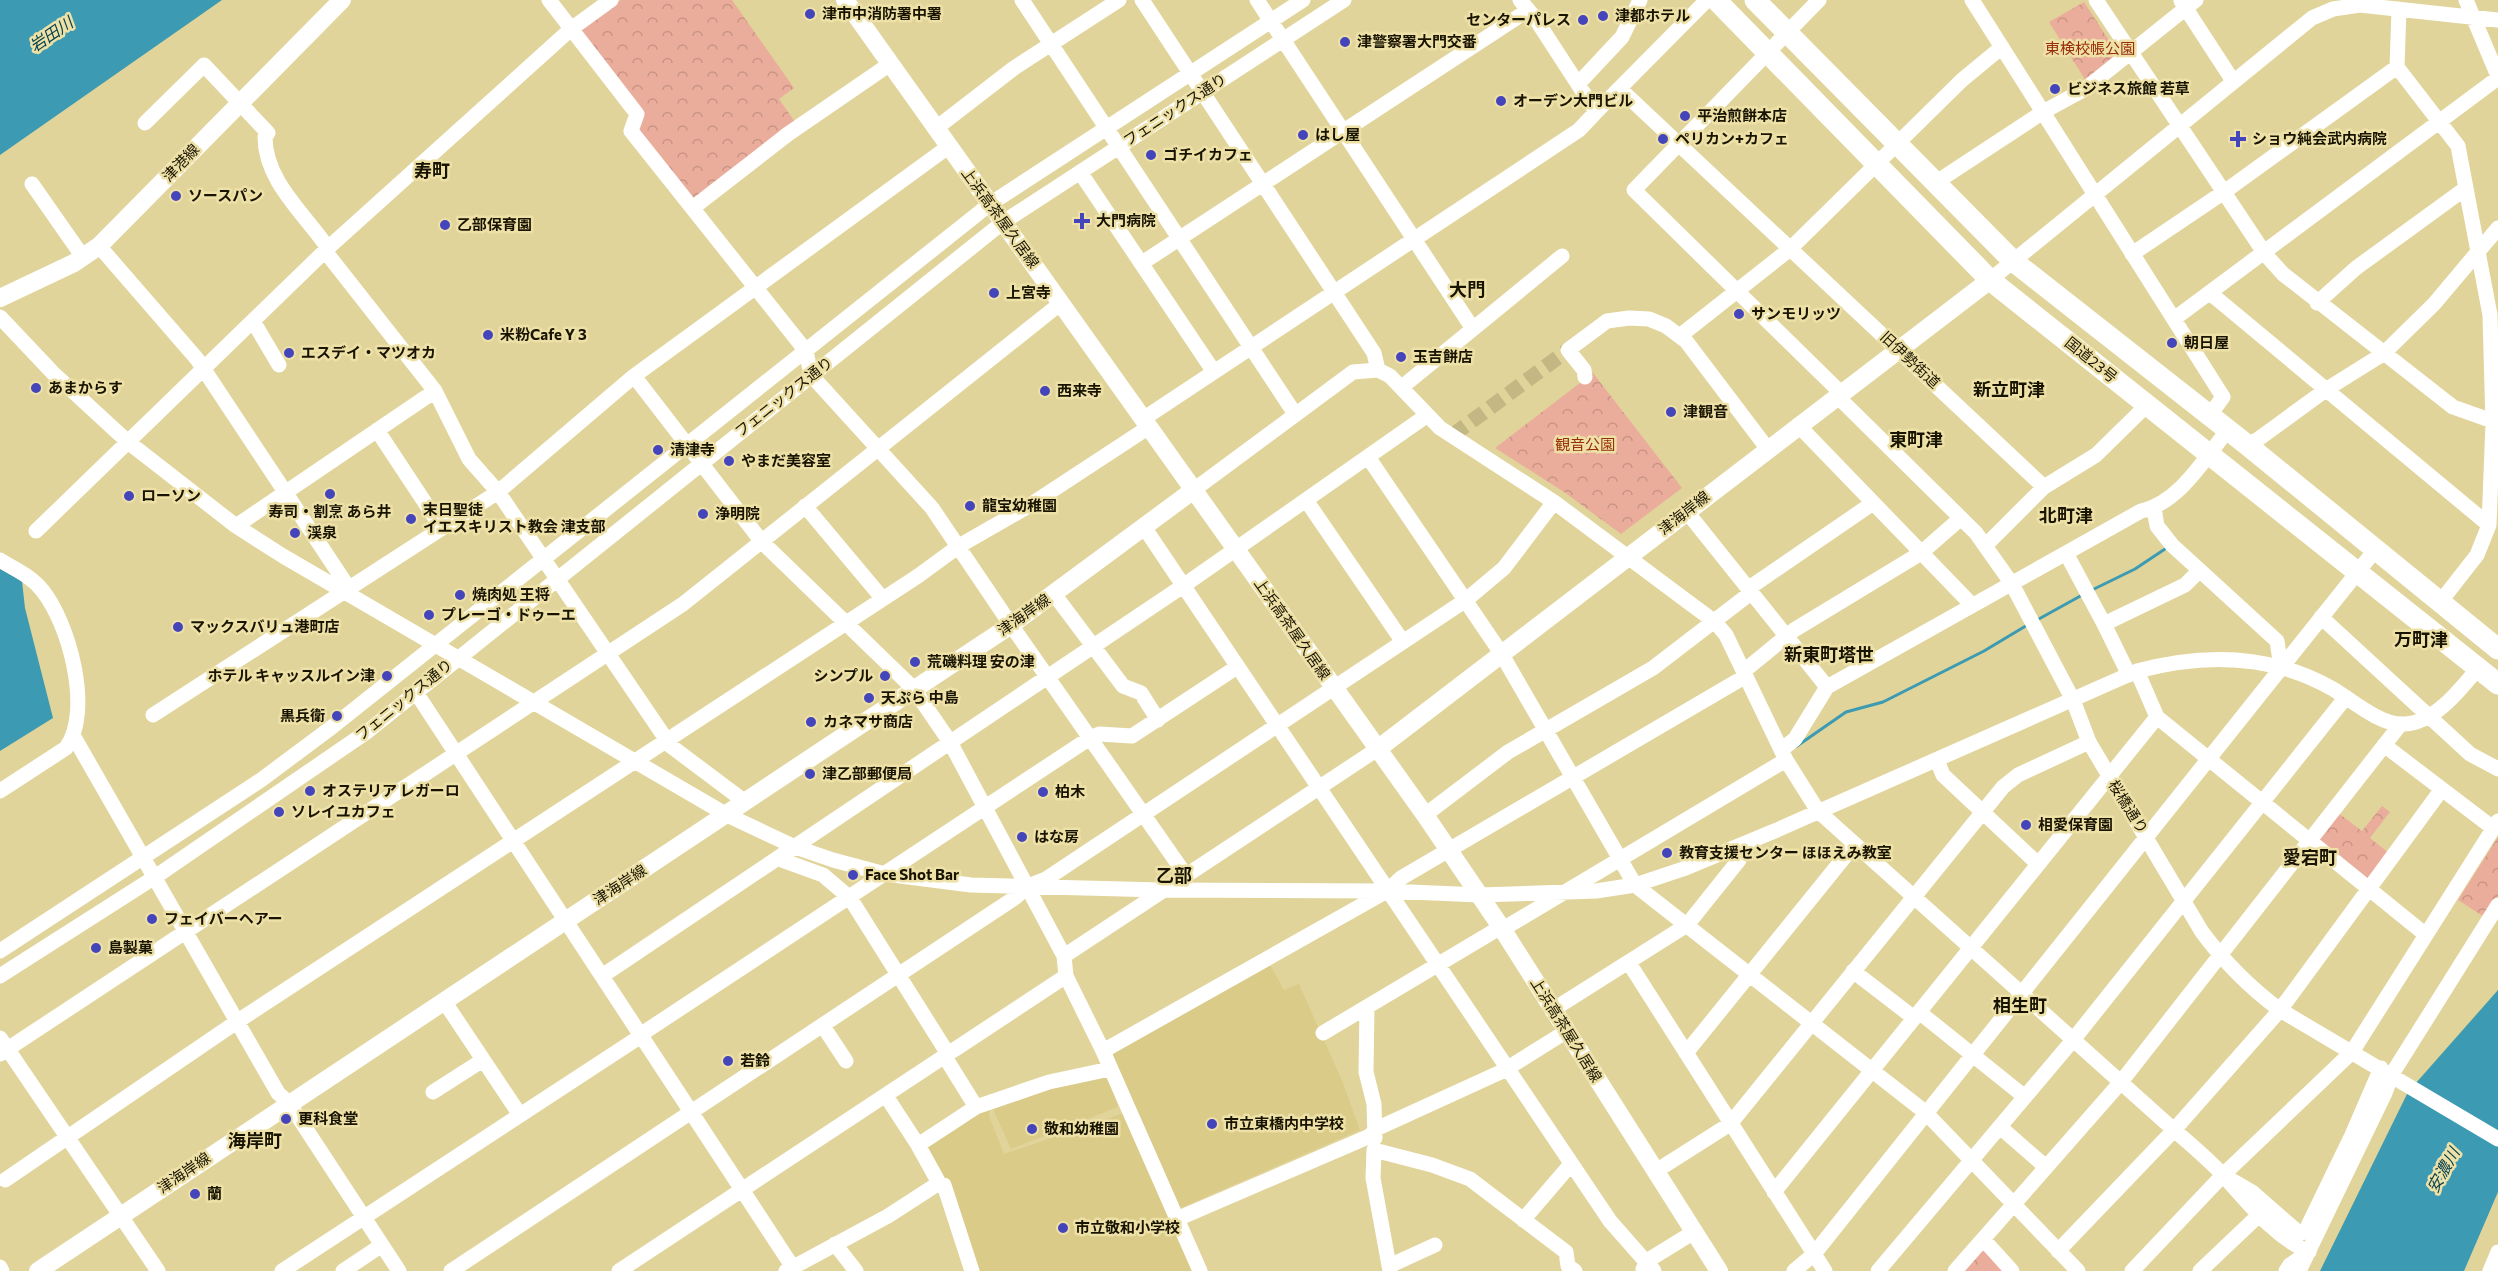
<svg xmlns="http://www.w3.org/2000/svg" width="2498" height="1271" font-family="Commissioner,'Noto Sans JP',sans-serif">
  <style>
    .built { fill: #dacb89 }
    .park { fill: url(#park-crowns) }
    .water { fill: #3c9bb2 }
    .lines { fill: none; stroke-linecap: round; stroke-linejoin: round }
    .stream { stroke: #3c9bb2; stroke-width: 3 }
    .minor-tunnel { stroke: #c3b783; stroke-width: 15; stroke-dasharray: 15 8; stroke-linecap: butt }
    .minor { stroke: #fff; stroke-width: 15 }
    .major { stroke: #fff; stroke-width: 18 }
    .highway { stroke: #fff; stroke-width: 21 }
    .poi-dot { fill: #4545bb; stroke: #eee1a7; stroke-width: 2 }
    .labels { text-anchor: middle; stroke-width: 5; stroke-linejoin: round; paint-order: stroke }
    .poi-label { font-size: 15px; font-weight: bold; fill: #191401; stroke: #eee1a7; text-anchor: start }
    .park-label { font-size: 15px; fill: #982e0a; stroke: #eee1a7 }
    .street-label { font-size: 15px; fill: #191401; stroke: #eee1a7 }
    .water-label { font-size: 16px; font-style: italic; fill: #07414e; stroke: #eee1a7 }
    .quarter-label { font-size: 18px; font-weight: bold; fill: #191401; stroke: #eee1a7 }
  </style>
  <defs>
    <pattern id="park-crowns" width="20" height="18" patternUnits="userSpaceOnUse" patternTransform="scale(1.5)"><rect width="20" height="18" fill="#ebad9b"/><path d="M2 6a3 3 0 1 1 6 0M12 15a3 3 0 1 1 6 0" fill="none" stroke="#c99484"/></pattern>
  </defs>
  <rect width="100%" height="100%" fill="#e1d49a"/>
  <path class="built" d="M1269,963L1284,990L1299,984L1343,1083L1360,1130L1180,1208L1112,1059L1115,1050Z
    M1107,1074L1118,1107L1011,1149L993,1109L1042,1089Z
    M990,1108L989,1116L1004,1154L1124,1113L1194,1271H978L925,1146L973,1114Z"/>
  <path class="park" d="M621,0H732L794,88L779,99L795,122L693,199L638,132L580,33L582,28Z
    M2084,2L2116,51V56L2086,81L2049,22Z
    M1593,373L1682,488L1621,534L1564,492L1495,448Z
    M2382,806L2390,812L2370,838L2389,853L2369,879L2365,880L2319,842L2318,837L2337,812L2362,831Z
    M2498,837V900L2486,918L2458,900Z
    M1983,1250L2007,1271H1964Z"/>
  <path class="water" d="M0,0H222L0,155Z
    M0,569L22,581L25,608L53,718L0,751Z
    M2498,990V1192L2464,1271H2320L2408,1092Z"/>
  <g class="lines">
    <path class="stream" d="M2092,590L2135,569L2168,547
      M2037,620L2084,594
      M1797,746L1846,712L1883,702L1984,651L2029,624"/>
    <path class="minor-tunnel" d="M1453,435L1568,350"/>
    <path class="minor" d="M549,0L637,114L631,131L806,351L811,375L932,508L1011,625L1185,874
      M1022,0L1295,414
      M1142,0L1374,353L1378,370
      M1257,0L1473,329
      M1819,0L1634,190L1840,392
      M1972,0L2223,397L2209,416
      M2096,0L2265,254L2283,274L2453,407L2498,423
      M2466,0L2498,76
      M2181,1L2233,81
      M2399,9L2397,67L2458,146L2490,315L2493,423L2489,525L2477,555L2441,601
      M1578,84L1622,37L1640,0
      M1620,89L2044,487
      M1596,112L1707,0
      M145,123L204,65L268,133L265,137C265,181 304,213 328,248
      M935,129L1014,68L1119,0
      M1080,172L1214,372
      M1935,183L2043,112L2085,89L2196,0
      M32,184L83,257
      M694,207L788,134L890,64
      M99,246L197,359L348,587
      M325,251L435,391L469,459L498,492L666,739
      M2132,254L2224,192L2397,67
      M1142,263L1527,11
      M1990,280L2312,18L2333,9L2360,5L2498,20
      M2210,293L2489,525
      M2317,303L2356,268L2466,188
      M0,317L53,373L128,442L236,526L283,556L727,815L795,847L833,860L885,874L971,885L1161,890L1387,891L1480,895L1596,891L1635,885L1683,869L1777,830L2137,671C2204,653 2272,654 2333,689C2353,701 2379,724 2402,724C2433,725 2461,689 2478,668
      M2174,319L2498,78
      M253,321L279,365
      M1681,335L1790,249L1962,80L2002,47
      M634,376L762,542L913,688L950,742L1064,956L1066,976L1103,1051L1200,1271
      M1585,377L1584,370L1568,350L1607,321L1629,318L1649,319L1666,326L1686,341L1767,448
      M1402,387L1562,256
      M1836,395L1976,533L2012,584L2073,700L2089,742L2202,932C2225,963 2249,987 2280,1010L2498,1139
      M1143,419L1579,130L1596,112L1535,18L1520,0
      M1798,425L1972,605
      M377,430L441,527
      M2246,444L2257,440L2327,389L2383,354L2434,304L2498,228
      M1368,457L1501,653L1635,885L1925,1112L2078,1271
      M1195,489L1353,372L1378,370L1390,376L1440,428L1554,502L1715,622L1726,635L1786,760L1818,811L2174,1130C2190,1144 2207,1158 2222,1174C2248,1202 2273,1236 2309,1252
      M1306,500L1403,642
      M805,506L883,599
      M2154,508L2157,526L2172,545L2277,641L2281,667
      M1687,512L1827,687
      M236,526L435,391
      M1144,527L1610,1221L1654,1271
      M36,531L328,248L571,29L611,0
      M1985,546L2044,487L2096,455L2147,405
      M2066,553L2104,624L2185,585L2199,571
      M0,560C14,569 31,576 42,590C69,623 93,711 66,748L0,791
      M1749,588L1873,503
      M1054,594L1123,686L1141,693L1158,720
      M2321,617L2470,754L2498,769
      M2104,624L2129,675
      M1744,671L1794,630L1921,553L1961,518
      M2137,671L2157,717L2426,935
      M417,694L792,1266
      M153,715L498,492L634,376L948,147
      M74,737L278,1093L289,1103L399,1271
      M664,741L744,801
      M2384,745L2493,828
      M1781,750L1795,739L1827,687L2141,511C2179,503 2204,459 2228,430
      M1937,760L1943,775L2038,864
      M1425,815L1508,752L1653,668L1752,592
      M779,859L823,875L850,898L948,1054
      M1503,929L1786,760
      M0,951L261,780L332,727L990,204L1303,0
      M1064,956L1379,748
      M1629,963L1825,1271
      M1853,971L1914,1018
      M0,976L155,877L368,731L1002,223L1344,0
      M602,976L1183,586L1426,416
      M444,1001L520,1115
      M1367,1007L1366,1072L1374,1104L1375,1138
      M1554,1009L1687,925L1739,860L1743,844
      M1919,1012L2025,1097
      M823,1026L846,1061
      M1323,1033L1501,927
      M640,1035L1090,738L1099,734L1132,736L1237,667
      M0,1038L158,1271
      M1103,1051L1387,891L1401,878L1746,676
      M1686,1053L1855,844
      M0,1054L683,604L1061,303
      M945,1057L976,1107
      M433,1092L483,1060
      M886,1096L918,1145
      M2000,1127L2046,1167
      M1656,1171L1730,1124L2003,787L2018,775L2089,742
      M5,1180L238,1021L918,576L959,546L1027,507L1149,427
      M2233,1181L2252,1192L2299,1233L2305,1232L2352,1135L2381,1068
      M1774,1192L2157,717
      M1177,1219L1370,1136L1376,1129L1503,1071L1567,1031
      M1523,1220L1571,1164
      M1983,1239L2012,1271
      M835,1244L856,1271
      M2058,1251L2174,1130L2280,1010L2442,789
      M1389,1266L1435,1245
      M0,1267L2,1271
      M1643,1269L1650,1259L1694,1232
      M282,1271L641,1036
      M343,1271L382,1245
      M451,1271L1016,897L1026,887L1046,879L1466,600L1504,568L1554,502
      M619,1271L1066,976
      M786,1271L888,1216L939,1183
      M972,1271L944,1185L939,1183L918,1145L976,1107L1049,1082L1110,1069
      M1390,1271L1373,1178L1374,1150L1432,1165L1470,1179L1566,1252L1568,1266L1575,1271
      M1794,1271L1814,1254L2376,549
      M1878,1271L2073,1040L2346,697
      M1955,1271L2121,1082L2400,725
      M2132,1271L2223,1175L2352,1052L2498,821
      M2200,1271L2259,1215
      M2286,1271L2290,1265L2307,1253
      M2299,1271L2385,1093L2392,1074L2498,905
      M2490,1271L2498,1252"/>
    <path class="major" d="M845,0L1425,815L1501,927L1719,1271
      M0,298L74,263L99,246L342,0
      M1379,748L1990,280
      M38,1271L1011,625L1195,489"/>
    <path class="highway" d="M1716,0L1990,280L2498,684
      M1755,0L2013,261L2246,444L2498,649"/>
  </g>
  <g class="poi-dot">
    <circle cx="810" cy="14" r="6"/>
    <circle cx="1603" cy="16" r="6"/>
    <circle cx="1583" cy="20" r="6"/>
    <circle cx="1345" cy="42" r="6"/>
    <circle cx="2055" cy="89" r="6"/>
    <circle cx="1501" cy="101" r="6"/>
    <circle cx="1685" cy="116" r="6"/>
    <circle cx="1303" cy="135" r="6"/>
    <circle cx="1663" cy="139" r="6"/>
    <path d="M2235 130h6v6h6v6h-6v6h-6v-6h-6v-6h6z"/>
    <circle cx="1151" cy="155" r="6"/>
    <circle cx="176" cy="196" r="6"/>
    <path d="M1079 212h6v6h6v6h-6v6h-6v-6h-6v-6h6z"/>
    <circle cx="445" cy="225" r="6"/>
    <circle cx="994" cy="293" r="6"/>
    <circle cx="1739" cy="314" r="6"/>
    <circle cx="488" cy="335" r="6"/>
    <circle cx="2172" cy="343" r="6"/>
    <circle cx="289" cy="353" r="6"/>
    <circle cx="1401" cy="357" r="6"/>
    <circle cx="36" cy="388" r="6"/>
    <circle cx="1045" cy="391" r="6"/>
    <circle cx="1671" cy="412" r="6"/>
    <circle cx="658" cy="450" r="6"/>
    <circle cx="729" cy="461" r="6"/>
    <circle cx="330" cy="494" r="6"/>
    <circle cx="129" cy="496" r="6"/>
    <circle cx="970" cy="506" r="6"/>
    <circle cx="703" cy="514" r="6"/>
    <circle cx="411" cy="519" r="6"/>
    <circle cx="295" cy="533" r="6"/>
    <circle cx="460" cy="595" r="6"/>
    <circle cx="429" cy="615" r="6"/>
    <circle cx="178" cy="627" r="6"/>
    <circle cx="915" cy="662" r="6"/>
    <circle cx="387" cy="676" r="6"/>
    <circle cx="885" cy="676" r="6"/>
    <circle cx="869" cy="698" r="6"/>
    <circle cx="337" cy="716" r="6"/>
    <circle cx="811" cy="722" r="6"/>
    <circle cx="810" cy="774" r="6"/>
    <circle cx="310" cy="791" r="6"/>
    <circle cx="1043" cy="792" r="6"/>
    <circle cx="279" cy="812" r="6"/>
    <circle cx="2026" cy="825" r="6"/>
    <circle cx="1022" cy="837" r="6"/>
    <circle cx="1667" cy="853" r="6"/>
    <circle cx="853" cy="875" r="6"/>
    <circle cx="152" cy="919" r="6"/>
    <circle cx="96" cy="948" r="6"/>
    <circle cx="728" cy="1061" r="6"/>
    <circle cx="286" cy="1119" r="6"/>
    <circle cx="1212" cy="1124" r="6"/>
    <circle cx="1032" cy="1129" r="6"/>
    <circle cx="195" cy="1194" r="6"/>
    <circle cx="1063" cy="1228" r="6"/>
  </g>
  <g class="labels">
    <g class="poi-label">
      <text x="822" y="19">津市中消防署中署</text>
      <text x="1615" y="21">津都ホテル</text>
      <text x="1571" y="25" text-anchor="end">センターパレス</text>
      <text x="1357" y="47">津警察署大門交番</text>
      <text x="2067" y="94">ビジネス旅館 若草</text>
      <text x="1513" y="106">オーデン大門ビル</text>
      <text x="1697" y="121">平治煎餅本店</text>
      <text x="1315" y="140">はし屋</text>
      <text x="1675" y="144">ペリカン+カフェ</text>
      <text x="2252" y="144">ショウ純会武内病院</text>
      <text x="1163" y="160">ゴチイカフェ</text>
      <text x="188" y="201">ソースパン</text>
      <text x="1096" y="226">大門病院</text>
      <text x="457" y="230">乙部保育園</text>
      <text x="1006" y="298">上宮寺</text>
      <text x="1751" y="319">サンモリッツ</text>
      <text x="500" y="340">米粉Cafe Y 3</text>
      <text x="2184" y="348">朝日屋</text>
      <text x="301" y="358">エスデイ・マツオカ</text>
      <text x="1413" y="362">玉吉餅店</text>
      <text x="48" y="393">あまからす</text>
      <text x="1057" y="396">西来寺</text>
      <text x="1683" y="417">津観音</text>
      <text x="670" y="455">清津寺</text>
      <text x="741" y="466">やまだ美容室</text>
      <text x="141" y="501">ローソン</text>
      <text x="982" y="511">龍宝幼稚園</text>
      <text x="423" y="515">末日聖徒<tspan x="423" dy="17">イエスキリスト教会 津支部</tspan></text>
      <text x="330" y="517" text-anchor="middle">寿司・割烹 あら井</text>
      <text x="715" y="519">浄明院</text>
      <text x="307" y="538">渓泉</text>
      <text x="472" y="600">焼肉処 王将</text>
      <text x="441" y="620">プレーゴ・ドゥーエ</text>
      <text x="190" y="632">マックスバリュ港町店</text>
      <text x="927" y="667">荒磯料理 安の津</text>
      <text x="375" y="681" text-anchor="end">ホテル キャッスルイン津</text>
      <text x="873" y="681" text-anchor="end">シンプル</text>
      <text x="881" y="703">天ぷら 中島</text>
      <text x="325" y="721" text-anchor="end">黒兵衛</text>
      <text x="823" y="727">カネマサ商店</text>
      <text x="822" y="779">津乙部郵便局</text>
      <text x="322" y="796">オステリア レガーロ</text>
      <text x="1055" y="797">柏木</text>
      <text x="291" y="817">ソレイユカフェ</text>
      <text x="2038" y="830">相愛保育園</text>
      <text x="1034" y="842">はな房</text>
      <text x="1679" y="858">教育支援センター ほほえみ教室</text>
      <text x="865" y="880">Face Shot Bar</text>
      <text x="164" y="924">フェイバーヘアー</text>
      <text x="108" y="953">島製菓</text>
      <text x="740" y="1066">若鈴</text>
      <text x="298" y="1124">更科食堂</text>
      <text x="1224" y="1129">市立東橋内中学校</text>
      <text x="1044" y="1134">敬和幼稚園</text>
      <text x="207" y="1199">蘭</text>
      <text x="1075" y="1233">市立敬和小学校</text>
    </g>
    <g class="park-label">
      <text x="2090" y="54">東検校帳公園</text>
      <text x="1585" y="450">観音公園</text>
    </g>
    <g class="street-label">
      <text transform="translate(1175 110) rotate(-33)" y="5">フェニックス通り</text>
      <text transform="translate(181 163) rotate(-46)" y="5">津港線</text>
      <text transform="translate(1000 218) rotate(54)" y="5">上浜高茶屋久居線</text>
      <text transform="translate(1910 360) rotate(43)" y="5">旧伊勢街道</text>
      <text transform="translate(2091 360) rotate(39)" y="5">国道23号</text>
      <text transform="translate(784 397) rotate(-38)" y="5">フェニックス通り</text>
      <text transform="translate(1684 513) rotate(-38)" y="5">津海岸線</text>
      <text transform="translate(1024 615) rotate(-35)" y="5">津海岸線</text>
      <text transform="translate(1292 629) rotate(55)" y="5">上浜高茶屋久居線</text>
      <text transform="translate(404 700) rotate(-39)" y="5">フェニックス通り</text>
      <text transform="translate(2128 807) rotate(58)" y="5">桜橋通り</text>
      <text transform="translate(620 885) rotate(-33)" y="5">津海岸線</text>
      <text transform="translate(1566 1030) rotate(58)" y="5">上浜高茶屋久居線</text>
      <text transform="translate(184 1173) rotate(-34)" y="5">津海岸線</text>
    </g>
    <g class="water-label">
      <text transform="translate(51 34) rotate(-34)" y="6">岩田川</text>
      <text transform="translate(2443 1170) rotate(-61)" y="6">安濃川</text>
    </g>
    <g class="quarter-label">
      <text x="432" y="177">寿町</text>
      <text x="1467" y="296">大門</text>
      <text x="2009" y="396">新立町津</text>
      <text x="1916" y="446">東町津</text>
      <text x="2066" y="522">北町津</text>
      <text x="2421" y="646">万町津</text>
      <text x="1829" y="661">新東町塔世</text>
      <text x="2310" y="864">愛宕町</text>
      <text x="1174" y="882">乙部</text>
      <text x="2020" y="1012">相生町</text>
      <text x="255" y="1147">海岸町</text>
    </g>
  </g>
</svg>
